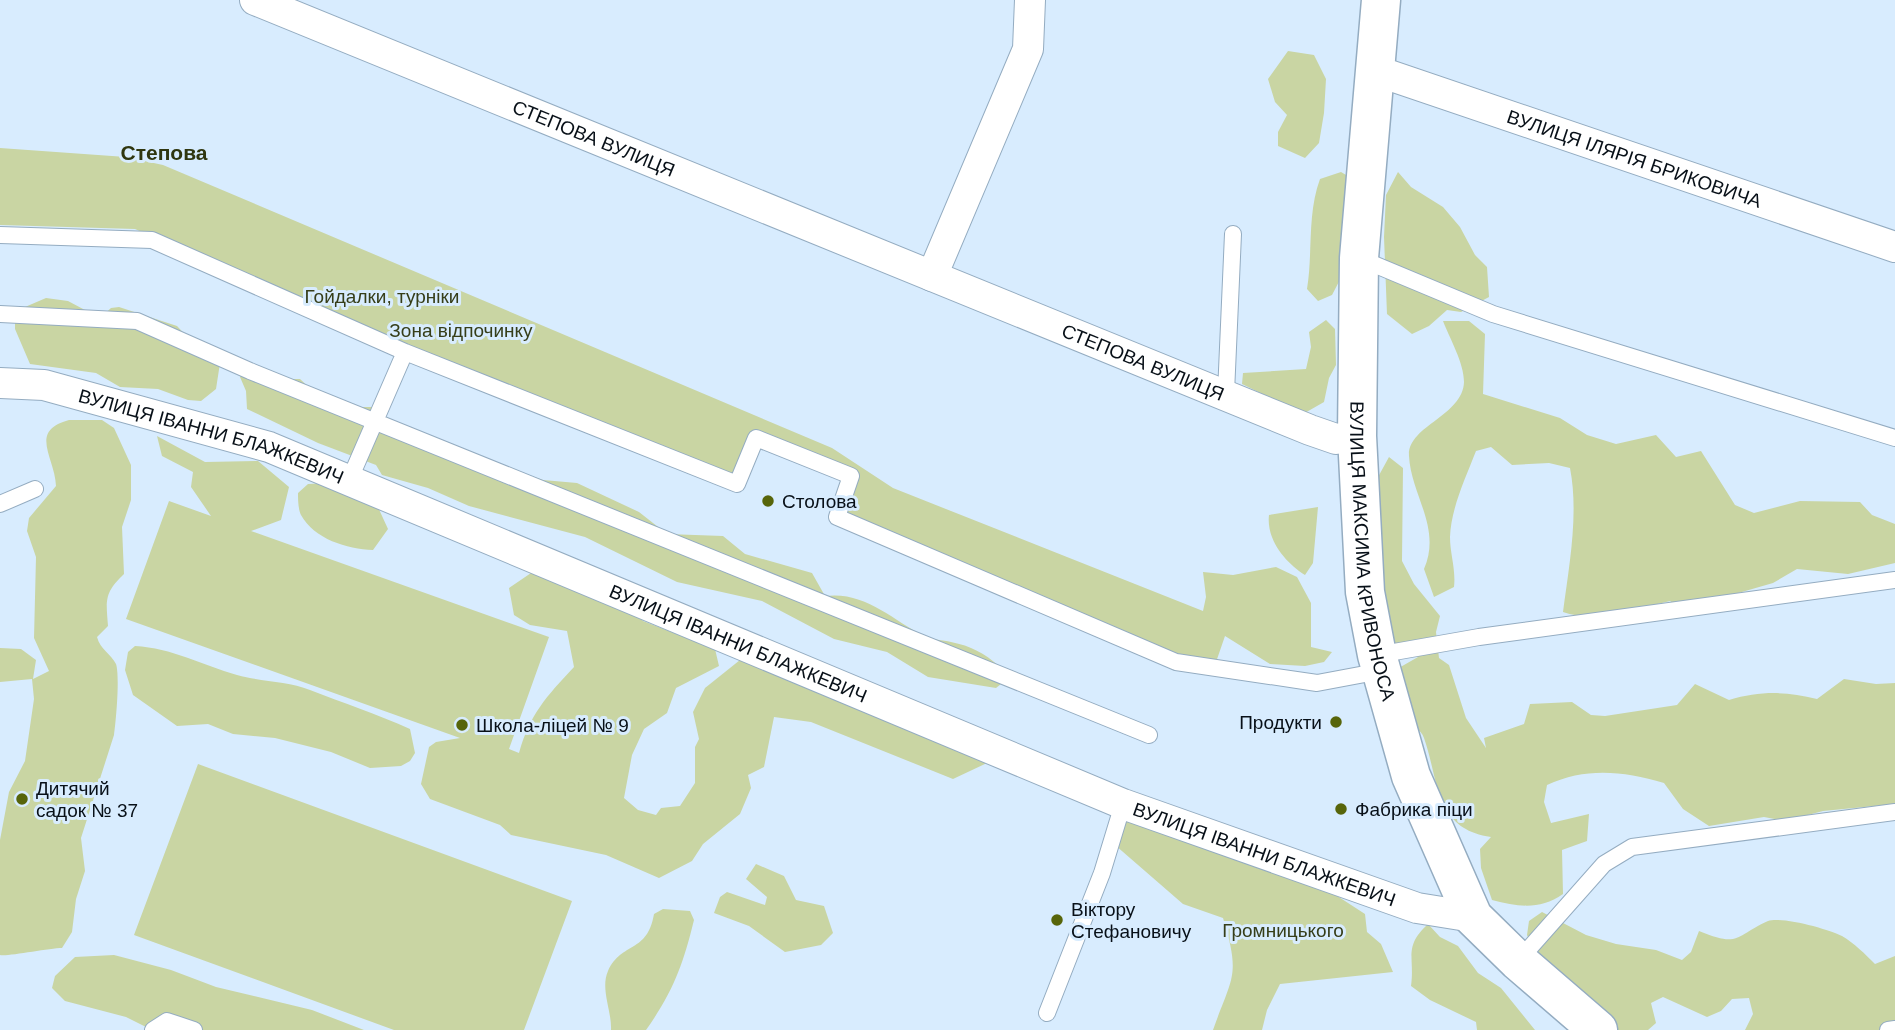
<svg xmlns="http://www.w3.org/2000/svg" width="1895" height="1030" font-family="Helvetica,sans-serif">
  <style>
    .green { fill: #c9d5a3 }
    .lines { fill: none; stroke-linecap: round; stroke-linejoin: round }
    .service-casing { stroke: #94acc1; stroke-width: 18 }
    .minor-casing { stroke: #94acc1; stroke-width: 32 }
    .primary-casing { stroke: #94acc1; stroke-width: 41 }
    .service { stroke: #fff; stroke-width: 16 }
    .minor { stroke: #fff; stroke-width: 30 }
    .primary { stroke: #fff; stroke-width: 38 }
    .poi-dot { fill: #57650a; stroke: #d8ecfe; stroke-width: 2.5 }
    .labels { text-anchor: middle; stroke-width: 6; stroke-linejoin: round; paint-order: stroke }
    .street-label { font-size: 19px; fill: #081018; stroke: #d8ecfe }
    .park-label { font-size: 19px; fill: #363e19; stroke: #d8ecfe }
    .poi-label { font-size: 19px; fill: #081018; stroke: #d8ecfe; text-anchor: start }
    .neighbourhood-label { font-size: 21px; font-weight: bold; fill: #2f360f; stroke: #d8ecfe }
  </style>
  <rect width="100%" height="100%" fill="#d8ecfe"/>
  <path class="green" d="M1288,51L1314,55L1326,79L1324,113L1319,143L1305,158L1278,146V132L1287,115L1275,102L1268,79Z
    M0,148L126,157L163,165L832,448L893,488L1203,611L1206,597L1203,572L1233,575L1276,567L1297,577L1311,603V647L1332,652L1324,662L1305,666L1270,664L1225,636L1215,665L1184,660L839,516L852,474L755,436L734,478L407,348L135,229L0,225Z
    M1341,172L1358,182L1344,272L1332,295L1318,301L1307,289C1313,253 1307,214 1320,179Z
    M1398,172L1411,187L1443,207L1460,227L1475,255L1487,267L1489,297L1461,312L1447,310L1429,326L1412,334L1387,314L1384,237L1386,195Z
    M46,298L68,301L100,318L111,308L119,307L177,326L196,346L220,363L216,389L201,401L188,400L158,389L120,387L96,373L30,364L15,329V315L18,310Z
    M1326,320L1335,329L1336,365L1329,378L1324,402L1303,414L1242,384L1243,373L1306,369L1311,347L1309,332Z
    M1443,321H1469L1485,334L1483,394L1560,418L1587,435L1616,444L1656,435L1676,457L1701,451L1735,505L1754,513L1800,501L1860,502L1872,515L1895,524V563L1848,574L1797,569L1773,583L1721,598L1690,614L1670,601C1638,608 1596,624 1563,612C1569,566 1579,514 1570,468L1549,463L1512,465L1491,447L1476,451C1466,477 1451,508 1450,537C1450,554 1456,569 1454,587L1434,597L1424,569C1442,528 1411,495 1409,456C1407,426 1463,416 1464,382C1464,363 1450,339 1443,321Z
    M246,366H260L279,379H300L316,394L349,407H374L397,427L449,448L543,480L577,483L639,512L667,534L723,536L745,554L812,573L825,596C865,591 891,619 924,636C932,640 943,640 951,642C971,646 984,653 999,666L1001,684L996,688L928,677L887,652L834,639L762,601L677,582L585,537L469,506L428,488L382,475L376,465L318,443L247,409L246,391L240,377Z
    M69,420H102L114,428L131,465V500L122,527L124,574C104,593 106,600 108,626L97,637C100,649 111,654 116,664C120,676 116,721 114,735L81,838L85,871L76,899L72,932L62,948C49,948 6,957 0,955V840L9,792L25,761L34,699L32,679L0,682V648L21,649L36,660L33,679L49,671L34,638L36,557L27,531L29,518L56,486C55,457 28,431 69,420Z
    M157,436L205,462L258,461L289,487L281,520L251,531L549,637L509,749L519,753C530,714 546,697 574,667L567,631L530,625L514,615L509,588L531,573L560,576L633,609L643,621L715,649L719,666L676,688L667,713L644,729L632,755L624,798L638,810L656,815L661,808L680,806L695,783V747L699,739L693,712L705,688L740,660L987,763L953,779L811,722L774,717L764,767L748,775L751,788L740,814L703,844L692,861L659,878L606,855L511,835L500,825L430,799L421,784L429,747L436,742L460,738L126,619L169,501L211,516L191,487L193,472L162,456Z
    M1389,457L1403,468L1402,561L1414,584L1440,616L1436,632L1439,658L1449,665L1466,718L1486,748L1484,738L1524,724L1530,704L1572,702L1591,715L1605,716L1677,705L1695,684L1729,700C1760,691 1785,691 1817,699L1844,679L1876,684L1895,683V804L1823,811L1785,821L1764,817L1709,826L1683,809L1664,783C1623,771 1586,767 1547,785L1544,802L1551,823L1589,814L1587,841L1562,850L1563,894C1540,910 1519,907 1492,900L1481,868L1480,849L1491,837C1434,829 1439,780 1424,738C1421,729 1410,725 1407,717C1402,702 1401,685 1397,669L1418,657L1404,650L1391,651L1372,488Z
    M329,483L377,505L388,529L373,550C347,549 314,539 301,515C298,509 298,499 298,493L308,484Z
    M1318,507L1313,563L1305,575C1286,563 1266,540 1269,515Z
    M135,646C172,648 202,665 237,675C261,682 288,681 310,690C343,703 377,714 410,729L415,753L410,761L401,766L370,768L331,752L275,738L233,734L208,724L177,726L133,695L125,670L128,652Z
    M198,764L572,901L524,1030H394L134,935Z
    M1127,820L1328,890L1365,914L1367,932L1381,944L1393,972L1280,984L1267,1010L1262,1030H1213C1232,976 1241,977 1223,918L1183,904L1115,845Z
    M756,864L784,876L796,900L824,906L833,933L821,945L785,952L749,926L714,913L720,897L727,892L765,905L767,897L746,879Z
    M663,909L690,911L694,920C683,965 673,992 646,1030H611C612,1011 600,989 608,971C622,941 647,954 654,914Z
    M1542,912L1586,935L1616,944L1656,950L1682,960L1691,952L1699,931C1740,948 1735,936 1768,921C1781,916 1829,929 1842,936C1854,943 1865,954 1875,964L1895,956V1030H1745L1753,1014L1749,998L1732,999L1721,1011L1707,1017L1663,997L1651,1003L1656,1023L1648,1030H1612L1532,946L1527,935L1529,921Z
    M1428,924L1440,937L1458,946L1478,973L1501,988L1535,1030H1477L1476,1022L1430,1000L1411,986C1415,957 1403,947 1428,924Z
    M114,955L171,970L216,987L312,1010L364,1030H152L126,1017L65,1001L52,988L55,976L75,957Z"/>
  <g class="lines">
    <defs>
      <path id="service" d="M0,235L152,240L405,352L737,484L756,438L851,476L837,517L1176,662L1317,683L1381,671
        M1359,258L1493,314L1895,438
        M0,314L137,321L250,371L1149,735
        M1226,393L1233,234
        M349,481L405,352
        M0,504L35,489
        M1377,655L1479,637L1895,580
        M1518,961L1604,864L1632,847L1895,812
        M1047,1013L1102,873L1123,804
        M153,1030L167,1021L194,1030
        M1888,1030L1895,1029"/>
      <g id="minor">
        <path id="s1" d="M255,0L1310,430L1336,439L1357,436"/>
        <path id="s2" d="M1374,70L1895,247"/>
        <path d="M932,276L1028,49L1030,0"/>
        <path id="s3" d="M0,383L44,385L269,447L1123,804L1417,908L1473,917"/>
      </g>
      <g id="primary">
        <path id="s4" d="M1381,0L1359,258L1357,436L1365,592L1377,655L1411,776L1473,917L1518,961L1598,1030"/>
      </g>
    </defs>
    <use href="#service" class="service-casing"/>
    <use href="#minor" class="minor-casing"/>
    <use href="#primary" class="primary-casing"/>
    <use href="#service" class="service"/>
    <use href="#minor" class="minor"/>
    <use href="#primary" class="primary"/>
  </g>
  <g class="poi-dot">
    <circle cx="768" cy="501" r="7"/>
    <circle cx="1336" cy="722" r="7"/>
    <circle cx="462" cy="725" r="7"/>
    <circle cx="22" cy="799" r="7"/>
    <circle cx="1341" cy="809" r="7"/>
    <circle cx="1057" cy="920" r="7"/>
  </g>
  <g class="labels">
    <g class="street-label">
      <text dy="7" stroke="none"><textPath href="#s1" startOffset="366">СТЕПОВА ВУЛИЦЯ</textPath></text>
      <text dy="7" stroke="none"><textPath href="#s2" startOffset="275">ВУЛИЦЯ ІЛЯРІЯ БРИКОВИЧА</textPath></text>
      <text dy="7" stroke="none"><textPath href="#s1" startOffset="959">СТЕПОВА ВУЛИЦЯ</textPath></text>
      <text dy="7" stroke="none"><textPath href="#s3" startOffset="219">ВУЛИЦЯ ІВАННИ БЛАЖКЕВИЧ</textPath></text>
      <text dy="7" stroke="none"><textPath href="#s4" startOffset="553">ВУЛИЦЯ МАКСИМА КРИВОНОСА</textPath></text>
      <text dy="7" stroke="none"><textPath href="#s3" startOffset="786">ВУЛИЦЯ ІВАННИ БЛАЖКЕВИЧ</textPath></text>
      <text dy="7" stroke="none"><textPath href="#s3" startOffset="1353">ВУЛИЦЯ ІВАННИ БЛАЖКЕВИЧ</textPath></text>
    </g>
    <g class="park-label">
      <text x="382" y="303">Гойдалки, турніки</text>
      <text x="461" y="337">Зона відпочинку</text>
      <text x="1283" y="937">Громницького</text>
    </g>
    <g class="poi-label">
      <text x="782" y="508">Столова</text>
      <text x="1322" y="729" text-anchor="end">Продукти</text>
      <text x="476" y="732">Школа-ліцей № 9</text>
      <text x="36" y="795">Дитячий<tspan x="36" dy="22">садок № 37</tspan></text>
      <text x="1355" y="816">Фабрика піци</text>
      <text x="1071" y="916">Віктору<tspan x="1071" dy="22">Стефановичу</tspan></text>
    </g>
    <g class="neighbourhood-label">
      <text x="164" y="160">Степова</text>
    </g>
  </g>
</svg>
